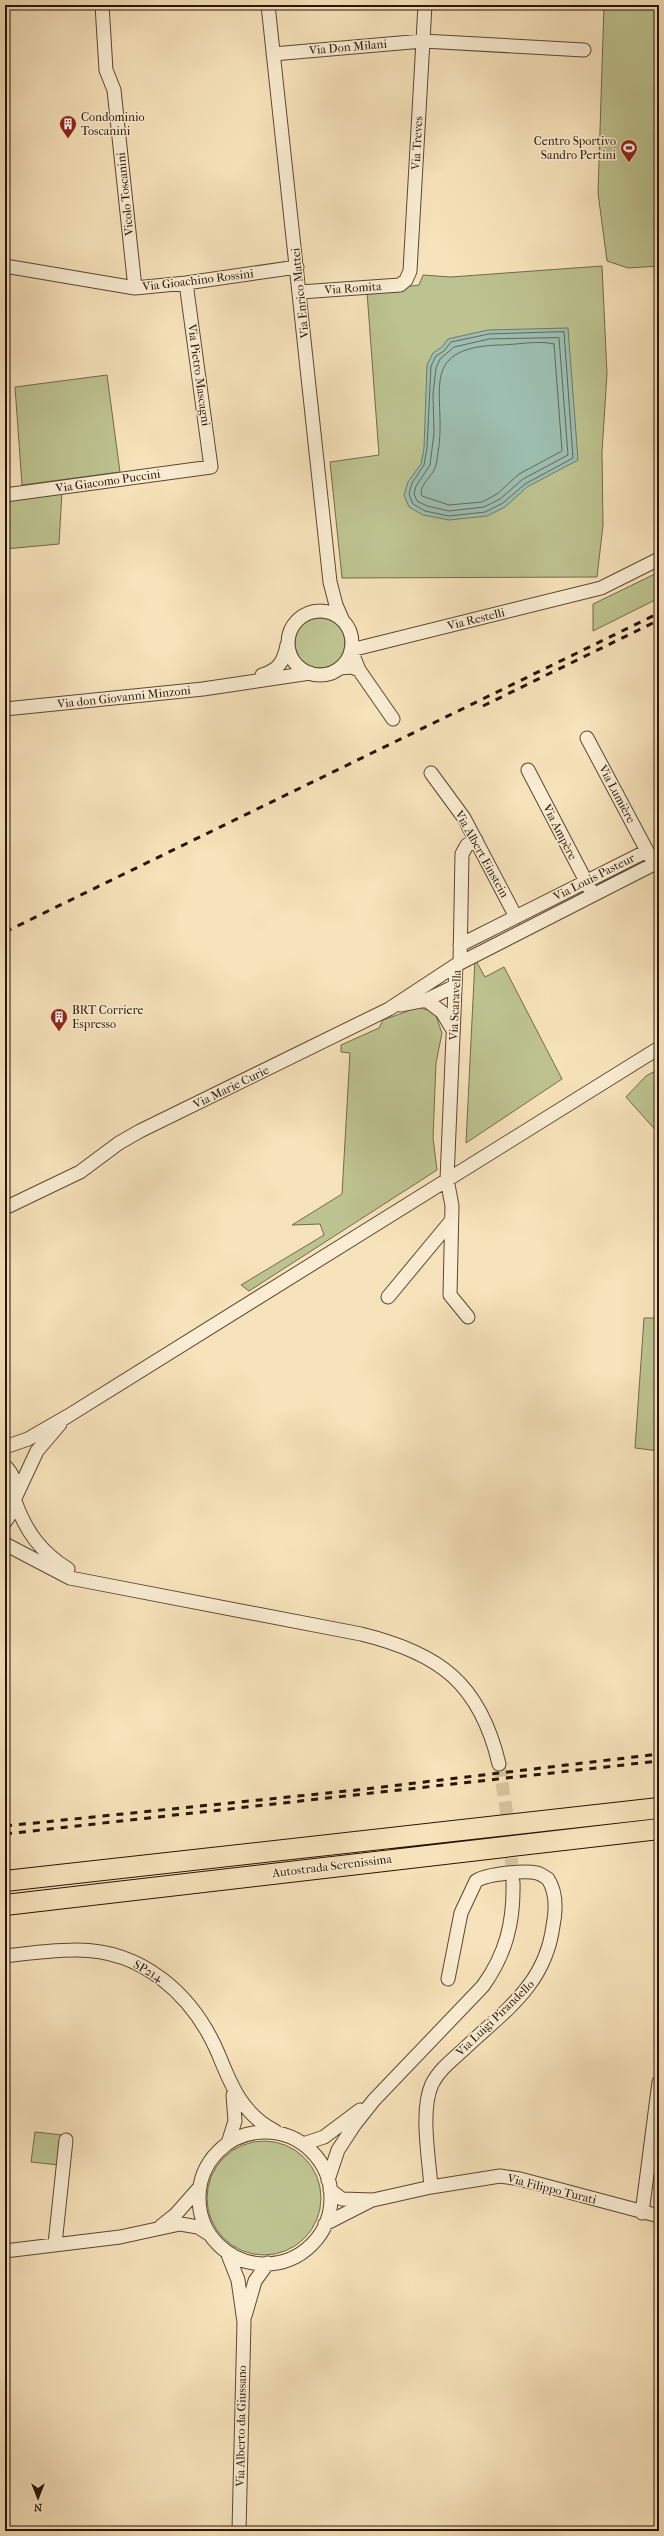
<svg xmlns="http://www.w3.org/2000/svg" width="664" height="2536" font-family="'IM FELL French Canon',serif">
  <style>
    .green { fill: #bdc390; stroke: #726b4a }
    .water { fill: #9dbeb0; stroke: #6e7a6b }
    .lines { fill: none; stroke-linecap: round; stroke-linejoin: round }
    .shore { stroke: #62685a; stroke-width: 1 }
    .minor-tunnel { stroke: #d8c4a0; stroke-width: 13; stroke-dasharray: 13 6; stroke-linecap: butt }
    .minor-casing { stroke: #5b4732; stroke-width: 15 }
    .highway-casing { stroke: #271304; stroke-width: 22 }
    .minor { stroke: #faedd3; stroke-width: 13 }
    .highway { stroke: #f7e3bb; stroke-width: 20 }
    .rail { stroke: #271304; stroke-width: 3; stroke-dasharray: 7 7; stroke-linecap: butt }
    .labels { text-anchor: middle; stroke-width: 3; stroke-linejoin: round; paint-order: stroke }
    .street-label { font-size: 12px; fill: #271304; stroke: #faedd3 }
    .poi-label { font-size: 12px; fill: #271304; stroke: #faedd3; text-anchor: start }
  </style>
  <rect width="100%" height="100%" fill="#f7e3bb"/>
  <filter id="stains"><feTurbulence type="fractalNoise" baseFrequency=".005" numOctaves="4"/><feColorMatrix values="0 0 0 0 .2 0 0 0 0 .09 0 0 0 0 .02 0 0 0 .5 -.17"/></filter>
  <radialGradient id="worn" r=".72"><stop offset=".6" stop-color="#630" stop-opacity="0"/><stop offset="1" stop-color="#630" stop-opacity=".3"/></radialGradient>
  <path class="green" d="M604,5H659V266L628,268L607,261L598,193Z
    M602,266L607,374L602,452L603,525L597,577L342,578L330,462L379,455L367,292L419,285L423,275L451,277Z
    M107,375L120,472L22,485L15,387Z
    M62,492L59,544L5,549V500Z
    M659,572V598L593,631V604Z
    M295 643a25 25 0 1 1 50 0a25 25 0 1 1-50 0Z
    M475,959L485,977L504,967L562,1079L466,1143Z
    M421,1008L431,1011L436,1016L442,1033L436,1063L433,1138L437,1170L249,1291L241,1285L324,1235L320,1224L292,1225L342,1194L350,1053L341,1052V1045L379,1028L383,1020L411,1010Z
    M659,1069V1134L626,1097L646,1076Z
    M644,1318H659V1451L635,1448Z
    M5,1478L9,1494L5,1510Z
    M35,2132L63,2135L59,2165L31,2162Z
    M207 2198a57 57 0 1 1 114 0a57 57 0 1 1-114 0Z"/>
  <path class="water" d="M568,328L578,460L527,487L505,507L487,516L449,520L423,515L409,507L404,495L408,482L421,464L424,448L427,365L433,353L442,347L448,339L488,330Z"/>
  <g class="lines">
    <path class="shore" d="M564,332L573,458L525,484L503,503L485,512L449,516L425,511L413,504L409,494L412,483L424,465L427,448L431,366L436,356L444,351L451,342L489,334Z
      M559,338L568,455L523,479L500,499L484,507L449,511L427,506L417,501L414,494L416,486L430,465L434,433L433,394L436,368L440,359L454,347L489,339Z
      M554,344L562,451L519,474L497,494L482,502L449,505L422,496C418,487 430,478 434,470C437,465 437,458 438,452C448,396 414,348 499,345C516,345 538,340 554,344Z"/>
    <path class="minor-tunnel" d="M499,1764L509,1828L513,1882"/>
    <defs>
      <path id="minor" d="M102,5L106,70L114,90L135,288
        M268,5L330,582L336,605L343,621
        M273,54L423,41L584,50
        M5,266L135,288L186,283L297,267
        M300,292L400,285L406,280L410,271L425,5
        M5,495L211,467L186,283
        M288 643a32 32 0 1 1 64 0a32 32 0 1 1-64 0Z
        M340,668L352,667L359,670L351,650L601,588L659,559
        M359,670L393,719
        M262,675C279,670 284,661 287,645
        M5,709L203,689L310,673
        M528,770L590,889
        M431,773L464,818L516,917
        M460,945L647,851
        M460,963L654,864L587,738
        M426,1000L455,986
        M400,1005L426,1000L442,1012L453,1030
        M5,1208L80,1172L119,1143L140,1131L389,1009L456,965
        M388,1297L451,1221
        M468,1317L450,1295L452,1206L447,1179L456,965L460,963L462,854L467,845L476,840
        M5,1447L28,1439L68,1416L659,1048
        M5,1466C21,1481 17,1507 5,1522
        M16,1496L37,1451L60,1424
        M15,1501C26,1532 41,1552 68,1569
        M5,1544L70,1578L361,1634C439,1653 480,1683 499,1764
        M5,1956C29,1953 53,1950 77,1950C143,1950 193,1995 218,2053C231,2085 242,2114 275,2131
        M199 2198a66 66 0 1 1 132 0a66 66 0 1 1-132 0Z
        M228,2143L235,2121L233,2095
        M303,2144L324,2137L360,2110
        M328,2180L338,2150L355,2124L374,2100L483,1986C506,1954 514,1922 513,1882
        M431,2187C429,2158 420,2110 432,2084C439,2070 452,2060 463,2050C504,2011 545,1986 553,1926C556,1911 557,1893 548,1879C545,1877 541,1874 537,1873C525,1870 486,1874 476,1881L461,1913L448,1979
        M330,2190L342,2199L373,2200L431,2187L500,2176L520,2179L659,2216
        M642,2213L659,2082
        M325,2224L370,2201
        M161,2226L176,2214L199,2188
        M55,2244L66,2140
        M5,2251L120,2237L180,2224L198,2227L209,2234
        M227,2252L238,2280L244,2322L239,2531
        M245,2316L255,2281L268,2263"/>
      <path id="highway" d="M5,1881L659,1808
        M5,1905L659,1829"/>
    </defs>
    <use href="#minor" class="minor-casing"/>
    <use href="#highway" class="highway-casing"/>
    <use href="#minor" class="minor"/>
    <use href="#highway" class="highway"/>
    <path class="rail" d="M483,706L659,620
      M5,932L659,613
      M5,1826L357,1790L659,1754
      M5,1834L659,1761"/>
  </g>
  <defs>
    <symbol id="building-pin" viewBox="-11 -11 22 30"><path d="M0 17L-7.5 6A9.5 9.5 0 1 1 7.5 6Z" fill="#8f2418" stroke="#faedd3"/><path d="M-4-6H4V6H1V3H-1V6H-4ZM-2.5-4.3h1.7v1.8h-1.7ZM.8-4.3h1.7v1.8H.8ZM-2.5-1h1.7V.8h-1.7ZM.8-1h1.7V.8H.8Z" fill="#fff"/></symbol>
    <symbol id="stadium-pin" viewBox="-11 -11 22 30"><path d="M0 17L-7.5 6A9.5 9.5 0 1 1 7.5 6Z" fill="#8f2418" stroke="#faedd3"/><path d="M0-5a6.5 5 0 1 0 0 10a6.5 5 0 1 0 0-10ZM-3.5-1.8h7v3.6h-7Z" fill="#fff"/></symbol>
  </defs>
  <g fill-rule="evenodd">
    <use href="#building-pin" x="58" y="114" width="20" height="27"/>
    <use href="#stadium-pin" x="619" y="138" width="20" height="27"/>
    <use href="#building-pin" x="49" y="1007" width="20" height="27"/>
  </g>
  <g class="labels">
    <g class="street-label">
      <text transform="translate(348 47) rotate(-5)" y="4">Via Don Milani</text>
      <text transform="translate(417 143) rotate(-87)" y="4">Via Treves</text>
      <text transform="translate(125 194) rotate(-96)" y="4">Vicolo Toscanini</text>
      <text transform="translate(198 280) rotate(-7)" y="4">Via Gioachino Rossini</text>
      <text transform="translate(353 288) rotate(-4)" y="4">Via Romita</text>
      <text transform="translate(300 293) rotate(-96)" y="4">Via Enrico Mattei</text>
      <text transform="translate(199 375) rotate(82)" y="4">Via Pietro Mascagni</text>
      <text transform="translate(108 481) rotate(-8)" y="4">Via Giacomo Puccini</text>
      <text transform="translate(476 619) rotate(-14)" y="4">Via Restelli</text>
      <text transform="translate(124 697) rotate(-6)" y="4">Via don Giovanni Minzoni</text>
      <text transform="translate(617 794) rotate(62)" y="4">Via Lumière</text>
      <text transform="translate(560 832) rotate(63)" y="4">Via Ampère</text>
      <text transform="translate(482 854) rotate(61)" y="4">Via Albert Einstein</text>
      <text transform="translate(594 877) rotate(-27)" y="4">Via Louis Pasteur</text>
      <text transform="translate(455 1005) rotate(-87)" y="4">Via Scaravella</text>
      <text transform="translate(231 1087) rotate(-26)" y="4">Via Marie Curie</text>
      <text transform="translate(332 1866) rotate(-7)" y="4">Autostrada Serenissima</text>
      <text transform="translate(148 1971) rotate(30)" y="4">SP214</text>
      <text transform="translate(495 2018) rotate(-44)" y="4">Via Luigi Pirandello</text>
      <text transform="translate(552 2189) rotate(14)" y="4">Via Filippo Turati</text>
      <text transform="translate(241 2426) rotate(-89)" y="4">Via Alberto da Giussano</text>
    </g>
    <g class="poi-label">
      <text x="81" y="121">Condominio<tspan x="81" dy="14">Toscanini</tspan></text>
      <text x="616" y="145" text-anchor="end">Centro Sportivo<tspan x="616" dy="14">Sandro Pertini</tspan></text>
      <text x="72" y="1014">BRT Corriere<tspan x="72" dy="14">Espresso</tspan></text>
    </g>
  </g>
  <rect width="664" height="2536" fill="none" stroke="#f7e3bb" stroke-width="20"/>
  <rect x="6" y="6" width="652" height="2524" fill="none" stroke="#271304" stroke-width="2"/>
  <rect x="10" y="10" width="644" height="2516" fill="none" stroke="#271304"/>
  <g transform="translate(38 2498) rotate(180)" stroke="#faedd3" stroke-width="3" paint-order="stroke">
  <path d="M0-3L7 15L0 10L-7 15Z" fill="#271304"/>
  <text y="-6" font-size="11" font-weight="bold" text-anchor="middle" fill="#271304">N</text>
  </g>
  <rect width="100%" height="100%" filter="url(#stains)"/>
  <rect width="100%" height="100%" fill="url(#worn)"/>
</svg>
